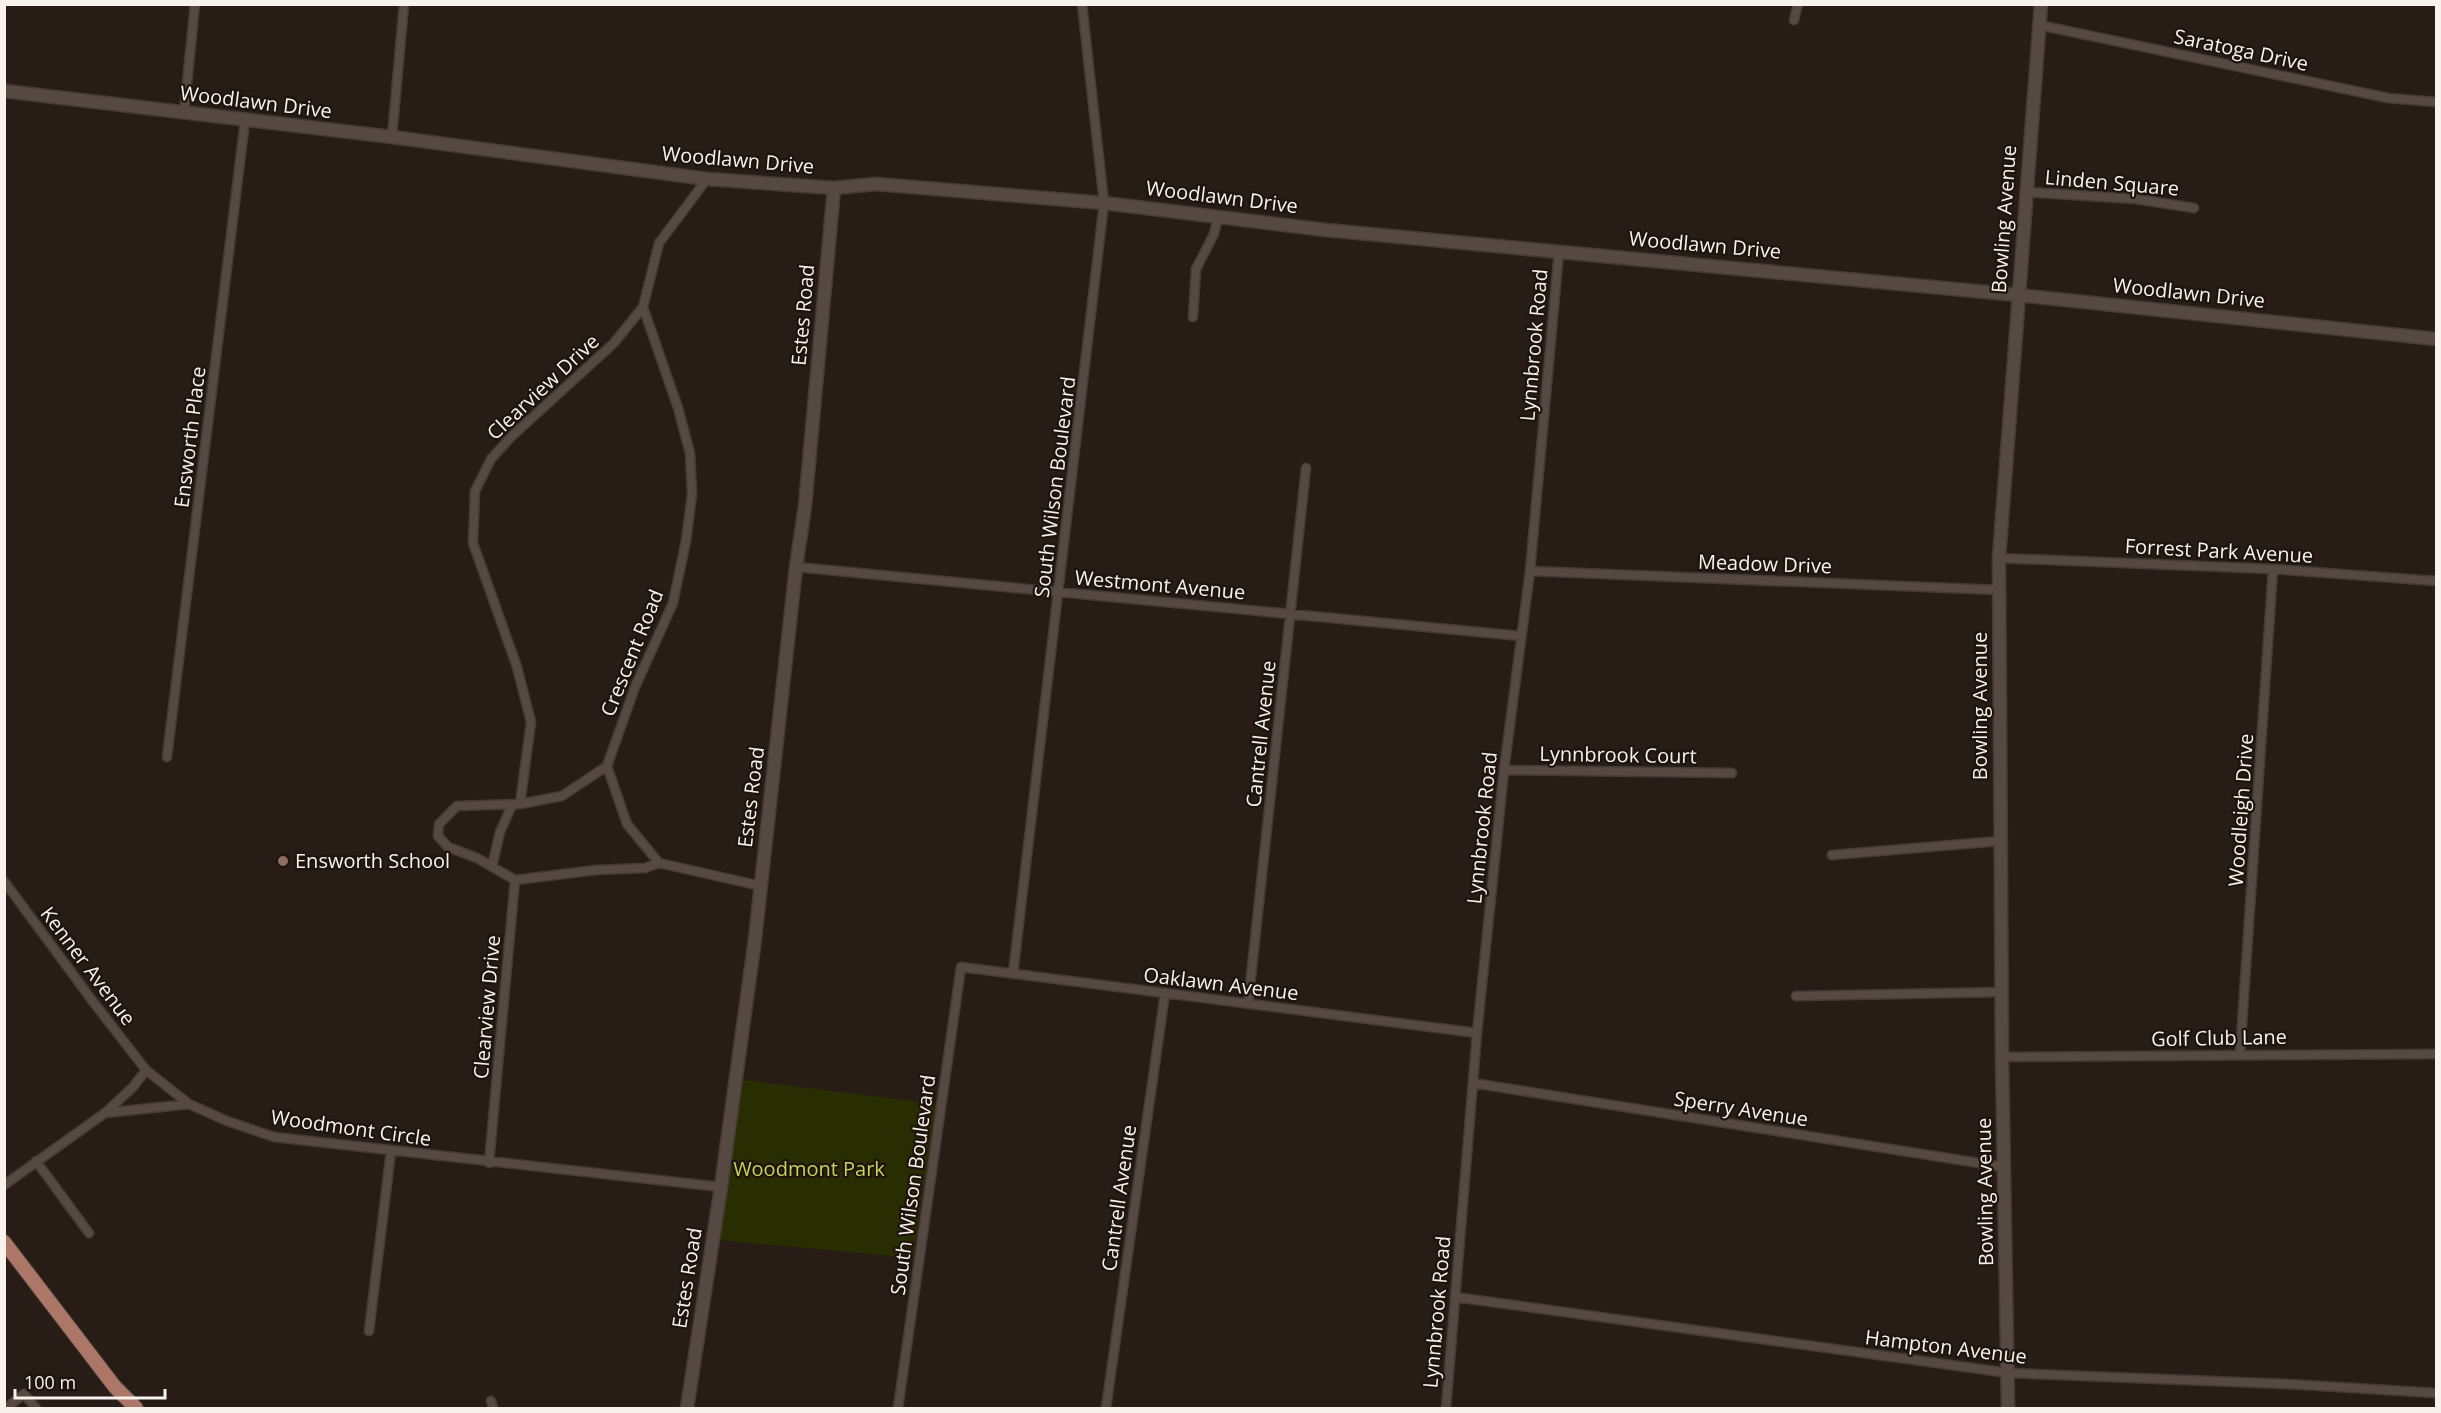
<svg xmlns="http://www.w3.org/2000/svg" width="2441" height="1413" font-family="'Open Sans',sans-serif">
  <style>
    .green { fill: #282d02 }
    .lines { fill: none; stroke-linecap: round; stroke-linejoin: round }
    .street-casing { stroke: #433a36; stroke-width: 11 }
    .secondary-casing { stroke: #433a36; stroke-width: 15 }
    .primary-casing { stroke: #433a36; stroke-width: 16 }
    .street { stroke: #554941; stroke-width: 8 }
    .secondary { stroke: #554941; stroke-width: 12 }
    .primary { stroke: #ac7766; stroke-width: 14 }
    .education-dot { fill: #8d6e63; stroke: #1e140d; stroke-width: 2 }
    .labels { text-anchor: middle; stroke-width: 4.5; stroke-linejoin: round; paint-order: stroke }
    .street-label { font-size: 20px; fill: #f8f1ec; stroke: #1e140d }
    .poi-label { font-size: 20px; fill: #f8f1ec; stroke: #1e140d; text-anchor: start }
    .park-label { font-size: 20px; fill: #c4d45b; stroke: #1e140d }
  </style>
  <rect width="100%" height="100%" fill="#271d16"/>
  <path class="green" d="M747,1080L936,1104L913,1258L718,1240L740,1082Z"/>
  <g class="lines">
    <defs>
      <path id="street" d="M1794,20L1798,4
        M2039,25L2388,98L2436,102
        M184,113L195,4
        M392,137L404,4
        M2026,192L2136,199L2194,208
        M643,307L678,408L690,453L692,494L686,541L673,603L635,687L607,766L627,824L659,863L761,886
        M1193,317L1196,269L1214,234L1218,217
        M1999,558L2273,569L2436,581
        M796,567L1521,636
        M1530,571L1999,590
        M167,757L245,121
        M1504,770L1732,773
        M520,804L531,722L517,667L473,543L475,491L491,459L511,437L614,343L643,307L659,243L707,179
        M1832,855L2000,841
        M492,867L500,832L512,805
        M515,880L477,858L448,847L438,836L439,824L457,806L520,804L562,796L607,766
        M515,880L596,870L645,868L659,863
        M4,881L91,999L146,1070L189,1104
        M1013,974L1104,203L1082,4
        M1796,996L2002,992
        M1248,1004L1306,468
        M2240,1054L2273,569
        M2002,1057L2436,1054
        M1473,1083L2004,1167
        M105,1113L133,1087L146,1070
        M36,1161L89,1233
        M489,1163L515,880
        M4,1185L105,1113L189,1104L227,1121L274,1137L721,1187
        M1455,1297L2009,1373L2288,1384L2436,1393
        M369,1331L391,1151
        M491,1401L493,1408
        M6,1408L24,1394L36,1408
        M898,1408L961,967L1477,1033
        M1106,1408L1165,993
        M1446,1408L1477,1033L1504,770L1530,571L1559,251"/>
      <path id="secondary" d="M4,91L392,137L707,179L834,188L876,184L1104,203L1326,230L2018,295L2436,339
        M687,1408L721,1187L755,939L796,567L805,506L834,188
        M2008,1408L2002,1057L1999,558L2041,4"/>
      <path id="primary" d="M4,1242L115,1387L136,1408"/>
    </defs>
    <use href="#street" class="street-casing"/>
    <use href="#secondary" class="secondary-casing"/>
    <use href="#primary" class="primary-casing"/>
    <use href="#street" class="street"/>
    <use href="#secondary" class="secondary"/>
    <use href="#primary" class="primary"/>
  </g>
  <circle class="education-dot" cx="283" cy="861" r="6"/>
  <g class="labels">
    <g class="street-label">
      <text transform="translate(2241 50) rotate(12)" y="7">Saratoga Drive</text>
      <text transform="translate(256 102) rotate(7)" y="7">Woodlawn Drive</text>
      <text transform="translate(738 160) rotate(5)" y="7">Woodlawn Drive</text>
      <text transform="translate(2112 183) rotate(5)" y="7">Linden Square</text>
      <text transform="translate(1222 197) rotate(7)" y="7">Woodlawn Drive</text>
      <text transform="translate(2004 219) rotate(-86)" y="7">Bowling Avenue</text>
      <text transform="translate(1705 245) rotate(5)" y="7">Woodlawn Drive</text>
      <text transform="translate(2189 293) rotate(6)" y="7">Woodlawn Drive</text>
      <text transform="translate(803 315) rotate(-85)" y="7">Estes Road</text>
      <text transform="translate(1534 345) rotate(-85)" y="7">Lynnbrook Road</text>
      <text transform="translate(543 387) rotate(-43)" y="7">Clearview Drive</text>
      <text transform="translate(190 437) rotate(-83)" y="7">Ensworth Place</text>
      <text transform="translate(1055 487) rotate(-83)" y="7">South Wilson Boulevard</text>
      <text transform="translate(2219 551) rotate(3)" y="7">Forrest Park Avenue</text>
      <text transform="translate(1765 564) rotate(2)" y="7">Meadow Drive</text>
      <text transform="translate(1160 585) rotate(5)" y="7">Westmont Avenue</text>
      <text transform="translate(632 653) rotate(-68)" y="7">Crescent Road</text>
      <text transform="translate(1980 706) rotate(-90)" y="7">Bowling Avenue</text>
      <text transform="translate(1261 734) rotate(-84)" y="7">Cantrell Avenue</text>
      <text transform="translate(1618 755) rotate(1)" y="7">Lynnbrook Court</text>
      <text transform="translate(751 797) rotate(-83)" y="7">Estes Road</text>
      <text transform="translate(2241 810) rotate(-86)" y="7">Woodleigh Drive</text>
      <text transform="translate(1482 828) rotate(-84)" y="7">Lynnbrook Road</text>
      <text transform="translate(88 966) rotate(53)" y="7">Kenner Avenue</text>
      <text transform="translate(1221 984) rotate(7)" y="7">Oaklawn Avenue</text>
      <text transform="translate(487 1007) rotate(-85)" y="7">Clearview Drive</text>
      <text transform="translate(2219 1038) rotate(-1)" y="7">Golf Club Lane</text>
      <text transform="translate(1741 1109) rotate(9)" y="7">Sperry Avenue</text>
      <text transform="translate(351 1128) rotate(8)" y="7">Woodmont Circle</text>
      <text transform="translate(913 1185) rotate(-82)" y="7">South Wilson Boulevard</text>
      <text transform="translate(1985 1192) rotate(-91)" y="7">Bowling Avenue</text>
      <text transform="translate(1119 1198) rotate(-82)" y="7">Cantrell Avenue</text>
      <text transform="translate(687 1278) rotate(-81)" y="7">Estes Road</text>
      <text transform="translate(1437 1312) rotate(-85)" y="7">Lynnbrook Road</text>
      <text transform="translate(1946 1347) rotate(7)" y="7">Hampton Avenue</text>
    </g>
    <g class="poi-label">
      <text x="295" y="868">Ensworth School</text>
    </g>
    <g class="park-label">
      <text x="809" y="1176">Woodmont Park</text>
    </g>
  </g>
  <rect width="2441" height="1413" fill="none" stroke="#f8f1ec" stroke-width="12"/>
  <path d="M15 1389v9h150v-9" fill="none" stroke="#f8f1ec" stroke-width="3"/>
  <text x="24" y="1389" font-size="18" fill="#f8f1ec" stroke="#1e140d" stroke-width="4.5" paint-order="stroke">100 m</text>
</svg>
